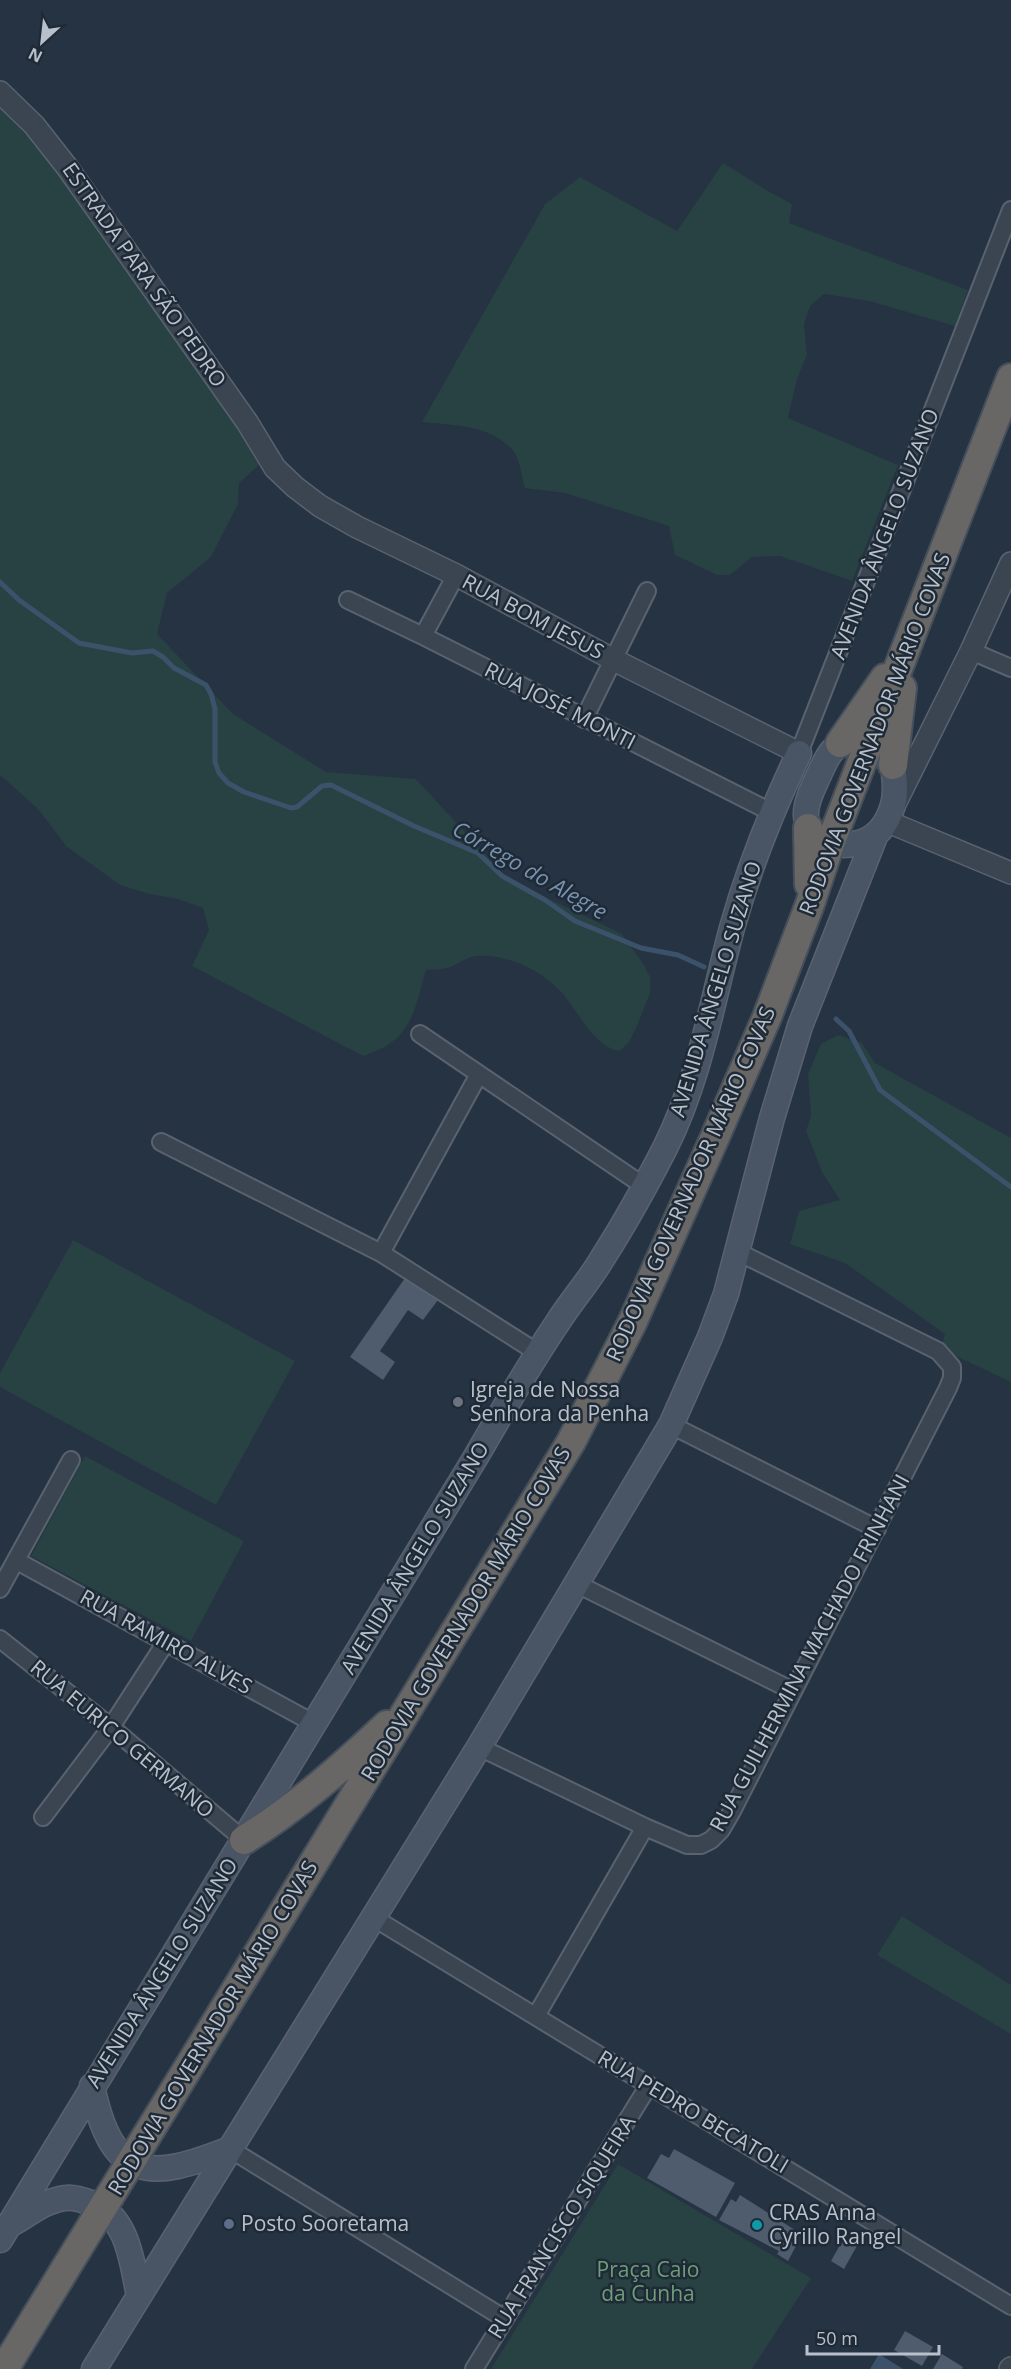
<svg xmlns="http://www.w3.org/2000/svg" width="1011" height="2369" font-family="'Open Sans',sans-serif">
  <style>
    .green { fill: #284143 }
    .water { fill: #3c526b }
    .lines { fill: none; stroke-linecap: round; stroke-linejoin: round }
    .stream { stroke: #3c526b; stroke-width: 5 }
    .building { fill: #4f5c6d }
    .minor-casing { stroke: #59636f; stroke-width: 20 }
    .tertiary-casing { stroke: #59636f; stroke-width: 24 }
    .secondary-casing { stroke: #59636f; stroke-width: 27 }
    .trunk-casing { stroke: #45505c; stroke-width: 32 }
    .minor { stroke: #3b4552; stroke-width: 16 }
    .tertiary { stroke: #3b4552; stroke-width: 21 }
    .secondary { stroke: #495465; stroke-width: 24 }
    .trunk { stroke: #686765; stroke-width: 28 }
    .worship-dot { fill: #6b7280; stroke: #1f2a37; stroke-width: 2 }
    .service-dot { fill: #5c6f8a; stroke: #1f2a37; stroke-width: 2 }
    .culture-dot { fill: #0f9aa8; stroke: #1f2a37; stroke-width: 2 }
    .labels { text-anchor: middle; stroke-width: 5; stroke-linejoin: round; paint-order: stroke }
    .street-label { font-size: 21px; fill: #b8c0cc; stroke: #1f2a37 }
    .poi-label { font-size: 21px; fill: #b8c0cc; stroke: #1f2a37; text-anchor: start }
    .park-label { font-size: 21px; fill: #6f9d78; stroke: #1f2a37 }
    .water-label { font-size: 22px; font-style: italic; fill: #7892af; stroke: #1f2a37 }
  </style>
  <rect width="100%" height="100%" fill="#263342"/>
  <path class="green" d="M0,85L267,445L258,466L239,483L238,504L211,557L167,593L157,634L233,714L326,772L416,779L508,879L622,934L644,965L650,977V993L637,1026L629,1042L620,1051C592,1047 578,1009 560,991C542,972 513,957 487,956C469,955 466,960 453,966C446,970 434,969 426,970C413,1015 412,1040 363,1056L192,966L209,930L203,908L178,899L149,894L120,885L67,847L38,809L0,775Z
    M723,163L768,191L792,204L789,223L968,290L955,326L869,301L824,294L810,306L804,324L807,354L797,379L788,418L898,465L852,581L780,556L752,557L730,575H717L675,555L669,526L565,493L525,488C522,478 520,461 514,452C493,425 453,425 422,422L545,204L580,177L677,231Z
    M838,1035L862,1043L875,1063L1011,1138V1382L941,1349L945,1334L845,1263L790,1244L799,1211L840,1200L822,1172L806,1131L811,1116L808,1074L821,1044Z
    M73,1240L295,1361L216,1505L0,1387V1373Z
    M85,1456L244,1541L191,1641L31,1556Z
    M902,1916L1011,1985V2034L877,1955Z
    M618,2164L811,2278L752,2369H491Z"/>
  <path class="water" d="M879,2354L903,2369H870Z"/>
  <g class="lines">
    <path class="stream" d="M0,582L19,600L79,643L132,653L153,651L163,657L174,668L206,685L211,694L215,709V762L219,773L228,783L244,792L291,808L297,807L322,786L331,785L414,826L478,853L502,876L545,900L575,921L641,948L678,955L704,967
      M836,1019L849,1031L880,1090L1011,1187"/>
  </g>
  <path class="building" d="M405,1278L438,1300L423,1320L408,1310L380,1351L395,1362L383,1380L350,1357Z
    M674,2149L735,2183L716,2217L647,2178L661,2154L669,2158Z
    M740,2195L795,2230L793,2235L797,2238L793,2244L796,2246L788,2261L777,2254L779,2251L719,2220L731,2199L736,2202Z
    M845,2236L858,2244L844,2269L831,2261Z
    M905,2331L933,2347L922,2366L894,2350Z
    M942,2354L963,2367L962,2369H933Z"/>
  <g class="lines">
    <defs>
      <path id="minor" d="M348,600L423,636L771,812
        M423,636L456,575
        M971,651L1011,668
        M584,719L647,591
        M799,753L1011,210
        M420,1034L644,1186
        M161,1142L381,1253L538,1353
        M381,1253L479,1074
        M671,1425L877,1529
        M17,1561L315,1724
        M577,1584L793,1691
        M0,1589L71,1460
        M0,1639L111,1727L244,1840
        M479,1747L645,1827L687,1845H701L711,1840L721,1830L732,1811L948,1388L952,1378V1367L938,1351L736,1251
        M43,1817L111,1727L166,1642
        M374,1918L1011,2306
        M536,2016L645,1827
        M230,2149L505,2319
        M474,2369L649,2085"/>
      <path id="tertiary" d="M0,92L34,125L67,167L247,422L275,468L295,487L320,506L357,527L456,575L614,660L799,753
        M895,804L971,651L1011,563
        M886,821L1011,873
        M1010,2369L1011,2368"/>
      <path id="secondary" d="M854,740L870,743L893,765C895,781 897,796 891,811C888,819 882,829 876,834C856,852 807,849 806,816C805,803 813,788 818,777C828,756 830,745 854,740Z
        M92,2086C112,2182 149,2181 230,2149
        M11,2224C23,2218 35,2208 47,2203C66,2196 72,2196 91,2203C128,2216 132,2262 139,2296
        M0,2240C158,1980 317,1721 474,1460C501,1414 528,1366 558,1322C572,1300 589,1281 602,1259C625,1223 646,1185 665,1148C700,1078 712,1002 732,928C749,867 772,810 799,753
        M94,2369L479,1747L671,1425L710,1337L726,1294L772,1118L800,1026L876,834"/>
      <path id="trunk" d="M840,743L885,678
        M893,765L902,688
        M808,828L809,884
        M244,1840C296,1808 342,1767 387,1725
        M4,2369L571,1442L632,1323L715,1137L767,1017L810,904L830,844L1011,378"/>
    </defs>
    <use href="#minor" class="minor-casing"/>
    <use href="#tertiary" class="tertiary-casing"/>
    <use href="#secondary" class="secondary-casing"/>
    <use href="#trunk" class="trunk-casing"/>
    <use href="#minor" class="minor"/>
    <use href="#tertiary" class="tertiary"/>
    <use href="#secondary" class="secondary"/>
    <use href="#trunk" class="trunk"/>
  </g>
  <circle class="worship-dot" cx="458" cy="1402" r="6"/>
  <circle class="service-dot" cx="229" cy="2224" r="6"/>
  <circle class="culture-dot" cx="757" cy="2225" r="6"/>
  <g class="labels">
    <g class="street-label">
      <text transform="translate(144 275) rotate(55)" y="7">ESTRADA PARA SÃO PEDRO</text>
      <text transform="translate(885 534) rotate(-69)" y="7">AVENIDA ÂNGELO SUZANO</text>
      <text transform="translate(533 617) rotate(28)" y="7">RUA BOM JESUS</text>
      <text transform="translate(560 706) rotate(27)" y="7">RUA JOSÉ MONTI</text>
      <text transform="translate(875 734) rotate(-69)" y="7">RODOVIA GOVERNADOR MÁRIO COVAS</text>
      <text transform="translate(716 989) rotate(-73)" y="7">AVENIDA ÂNGELO SUZANO</text>
      <text transform="translate(691 1184) rotate(-66)" y="7">RODOVIA GOVERNADOR MÁRIO COVAS</text>
      <text transform="translate(415 1558) rotate(-59)" y="7">AVENIDA ÂNGELO SUZANO</text>
      <text transform="translate(466 1614) rotate(-59)" y="7">RODOVIA GOVERNADOR MÁRIO COVAS</text>
      <text transform="translate(166 1642) rotate(29)" y="7">RUA RAMIRO ALVES</text>
      <text transform="translate(810 1653) rotate(-62)" y="7">RUA GUILHERMINA MACHADO FRINHANI</text>
      <text transform="translate(122 1739) rotate(40)" y="7">RUA EURICO GERMANO</text>
      <text transform="translate(162 1973) rotate(-58)" y="7">AVENIDA ÂNGELO SUZANO</text>
      <text transform="translate(213 2028) rotate(-59)" y="7">RODOVIA GOVERNADOR MÁRIO COVAS</text>
      <text transform="translate(693 2112) rotate(31)" y="7">RUA PEDRO BECATOLI</text>
      <text transform="translate(562 2227) rotate(-58)" y="7">RUA FRANCISCO SIQUEIRA</text>
    </g>
    <g class="poi-label">
      <text x="470" y="1397">Igreja de Nossa<tspan x="470" dy="24">Senhora da Penha</tspan></text>
      <text x="769" y="2220">CRAS Anna<tspan x="769" dy="24">Cyrillo Rangel</tspan></text>
      <text x="241" y="2231">Posto Sooretama</text>
    </g>
    <g class="park-label">
      <text x="648" y="2277">Praça Caio<tspan x="648" dy="24">da Cunha</tspan></text>
    </g>
    <g class="water-label">
      <text transform="translate(530 870) rotate(30)" y="8">Córrego do Alegre</text>
    </g>
  </g>
  <g transform="translate(42 42) rotate(207)" stroke="#1f2a37" stroke-width="4.5" paint-order="stroke">
  <path d="M0-4.5L10 22L0 15L-10 22Z" fill="#b8c0cc"/>
  <text y="-9" font-size="16" font-weight="bold" text-anchor="middle" fill="#b8c0cc">N</text>
  </g>
  <path d="M807 2345v9h132v-9" fill="none" stroke="#b8c0cc" stroke-width="3"/>
  <text x="816" y="2345" font-size="18" fill="#b8c0cc" stroke="#1f2a37" stroke-width="4.5" paint-order="stroke">50 m</text>
</svg>
